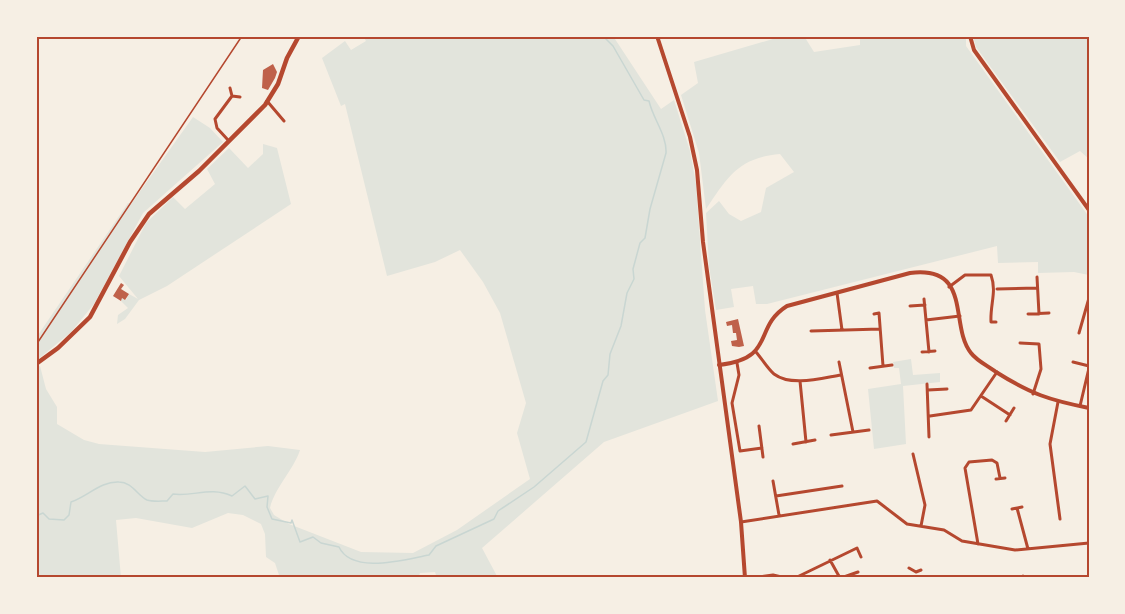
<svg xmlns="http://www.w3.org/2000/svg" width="1125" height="614" font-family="'Times New Roman',serif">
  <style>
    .green { fill: #e2e4dc }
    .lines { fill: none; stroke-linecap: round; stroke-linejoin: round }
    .stream { stroke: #c9d6d2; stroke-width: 1.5 }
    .building { fill: #bf614a }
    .path { stroke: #b5482f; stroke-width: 1.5 }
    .minor { stroke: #b5482f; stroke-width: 3 }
    .tertiary { stroke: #b5482f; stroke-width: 4 }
    .secondary { stroke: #b5482f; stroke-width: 4 }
    .trunk { stroke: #b5482f; stroke-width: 4.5 }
    .neatline { fill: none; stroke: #b5482f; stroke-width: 2 }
  </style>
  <rect width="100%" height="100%" fill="#f6efe4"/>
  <path class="green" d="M363,36H613L661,109L674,100L690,151L696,184L705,310L718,401L604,442L482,548L498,578H437L435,572L420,573L418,578H280L275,563L266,557L265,534L261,524L243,515L228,513L192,528L136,518L116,520L121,578H36V368L40,366L46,389L57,407V424L84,440L99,444L205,452L268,446L300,450C293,471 275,487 270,508L274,515L289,524L361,552L413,553L457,530L530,479L517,433L526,403L500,313L483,282L460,250L435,262L387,276L345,104L341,106L322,58L345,41L351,50L366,41Z
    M783,36H804L814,52L860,45V36H966V46L1089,217V275L1074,272L1038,273V262L998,263L997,246L767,304H756L753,286L731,289L734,307L716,310L709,266L706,213L719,201L729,214L741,221L761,212L766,188L794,172L780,154C738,158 728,177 706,209L699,153L681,95L698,83L694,62Z
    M973,36H1089V159L1080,151L1060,162L976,47Z
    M193,117L210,128L223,142L143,213L94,304L71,332L36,361V338L128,203L131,204Z
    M263,144L277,148L291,204L167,286L139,300L125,319L117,324L118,315L128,308L121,301L122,298L126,300L129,294L138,299L119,276L146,223L173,197L185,209L215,184L207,169L229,148L248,168L263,154Z
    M911,359L913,375L940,373V382L903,386L906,444L874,449L868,389L901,384L899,368H894L893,362Z"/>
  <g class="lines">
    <path class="stream" d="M36,516L43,513L49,519L64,520L69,515L71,502C88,496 101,481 119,482C132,482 137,495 147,500C153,502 161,501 167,501L173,494C193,497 211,486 232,496L245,486L255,499L268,496L267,507L272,519L291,523L292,520L300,542L313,537L321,543L339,547C352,575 406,559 429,555L436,546L494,519L498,511L534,487L586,442L603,381L608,375L610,354L621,326L627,293L634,279L633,269L640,243L645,238L650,209L666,153C667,135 653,119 649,101L644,100L613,46L603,36"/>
  </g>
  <path class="building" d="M273,64L277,72L275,78L268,90L262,88L263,70Z
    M121,283L124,285L121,289L129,294L125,300L122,298L121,301L113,296Z
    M738,319L744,346L739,347L732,346L731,341L737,340L736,333H733L732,325L727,326L726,322Z"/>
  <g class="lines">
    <path class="path" d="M36,345L242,36
      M36,379L38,387L36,395"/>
    <path class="minor" d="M230,88L232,96L240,97
      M267,101L284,121
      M228,140L217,128L215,119L232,96
      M1037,277L1039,314
      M949,287L965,275H991C997,292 990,304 991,322H996
      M997,289L1037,288
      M837,293L842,330
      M924,299L929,352
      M910,306L925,305
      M874,314L879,313L883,366
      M1028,314L1049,313
      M926,320L960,316
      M811,331L880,329
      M1079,333L1089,298
      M1020,343L1039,344L1041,369L1033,394
      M756,352C762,359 768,369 774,374C791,387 822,378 841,375
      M922,352L935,351
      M839,362L853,432
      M1073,362L1089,366
      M737,363L739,375L732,403L740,451L762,448
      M870,368L892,365
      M800,381L806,442
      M927,384L929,437
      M928,390L947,389
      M981,396L1010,415
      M1058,402L1050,444L1060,519
      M1080,406L1089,368
      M930,416L971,410L997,372
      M1006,421L1014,408
      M759,426L763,457
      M831,435L869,430
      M793,444L815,440
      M913,454L925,505L921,526
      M996,479L1005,478
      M773,481L779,515
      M776,496L842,486
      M1017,508L1028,549
      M1012,509L1022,507
      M741,522L877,501L907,524L944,530L962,541L1015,550L1089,543
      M978,544L965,468L969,462L992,460L997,463L1000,478
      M830,560L840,578
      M909,568L916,572L921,570
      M752,578L773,575L786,578
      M795,578L857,548L861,557
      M841,578L858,572
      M1023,578V576"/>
    <path class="tertiary" d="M970,36L974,50L1089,210
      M719,365C777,358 752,328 787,306L910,273C973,265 949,326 971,353C977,361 988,366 996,372C1031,394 1049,400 1089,408"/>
    <path class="secondary" d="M657,36L690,137L697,170L703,242L741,522L745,578"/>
    <path class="trunk" d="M36,364L58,348L90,317L130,242L149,214L199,171L265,105L278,84L287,58L299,36"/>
  </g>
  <rect width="1125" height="614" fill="none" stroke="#f6efe4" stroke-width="75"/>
  <rect x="38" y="38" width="1050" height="538" class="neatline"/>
</svg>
